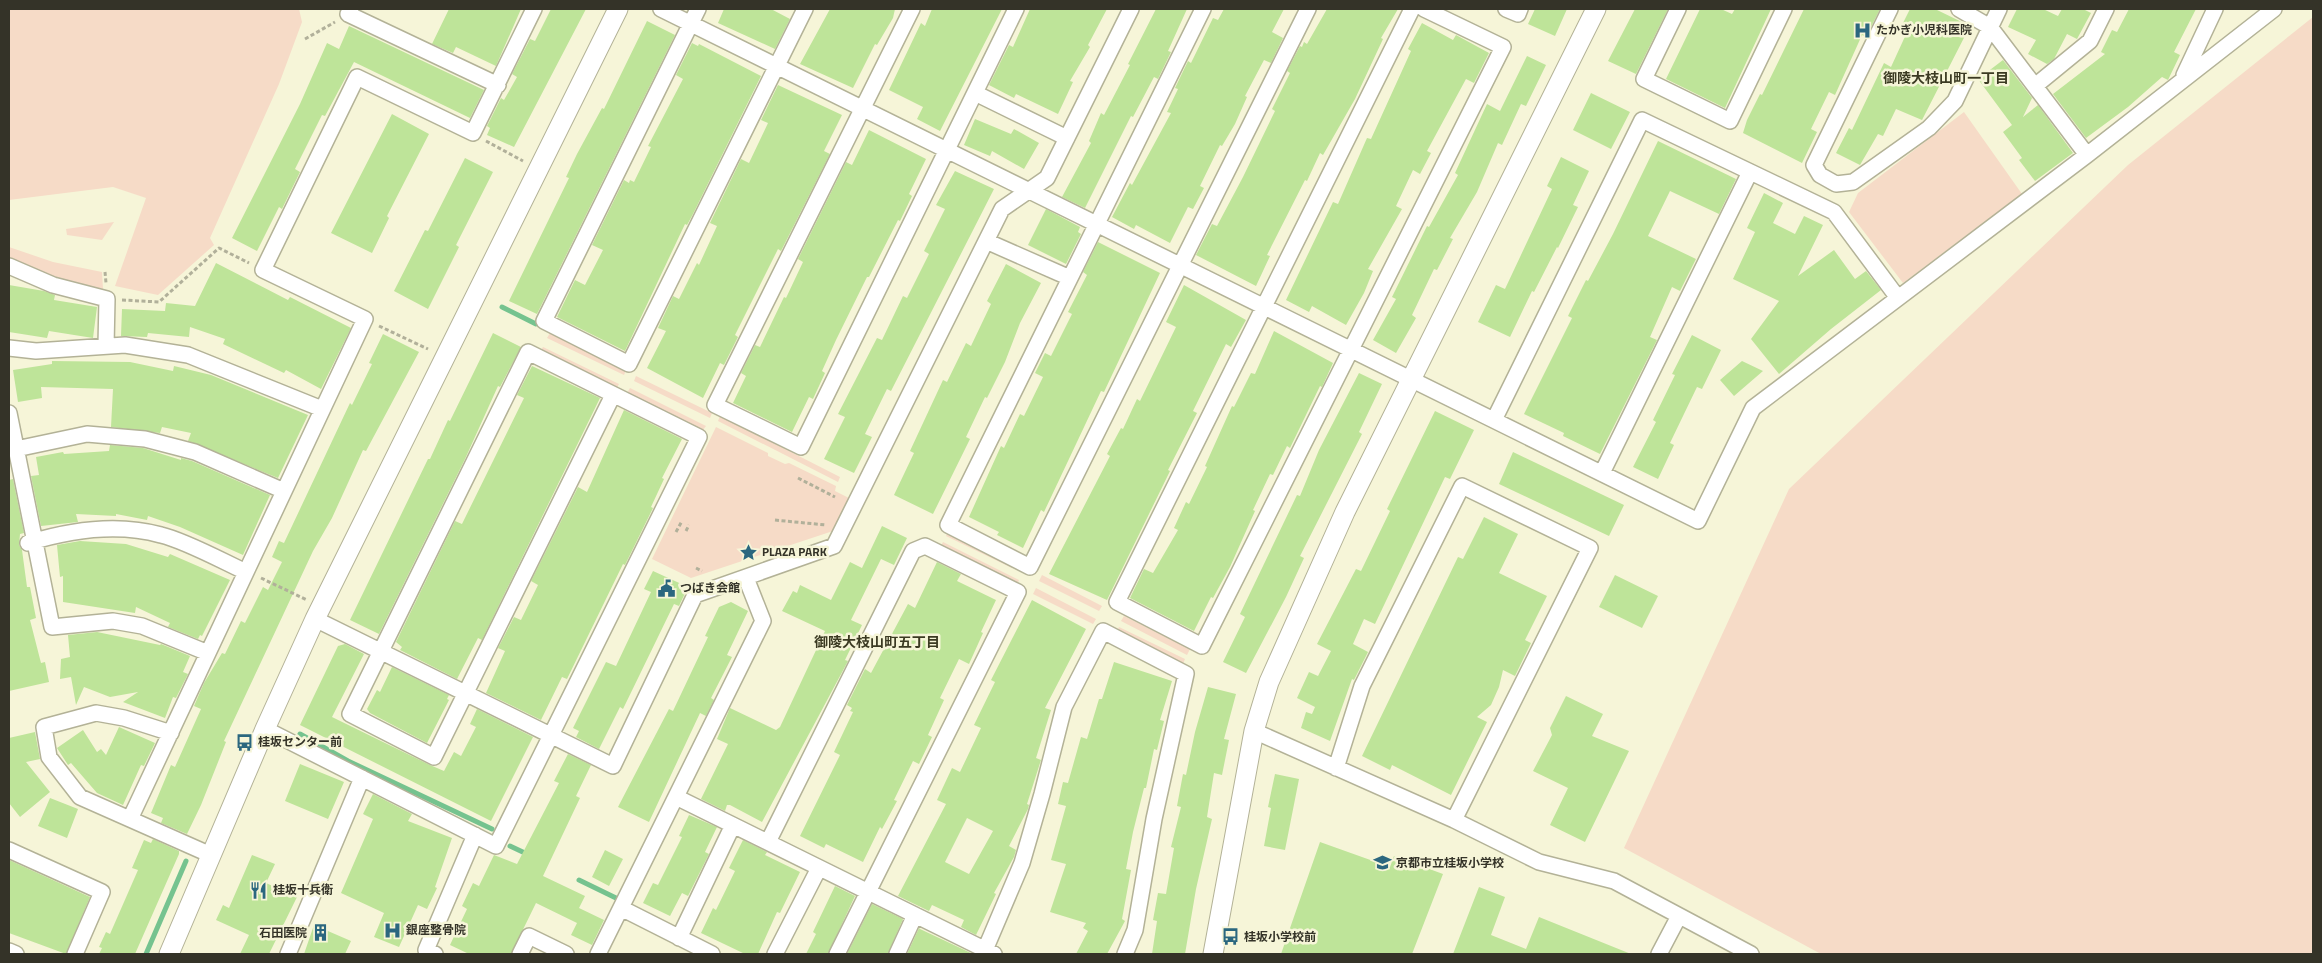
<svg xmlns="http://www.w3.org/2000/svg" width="2322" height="963" font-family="'Titillium Web','Noto Sans JP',sans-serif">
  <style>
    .green { fill: #f6dbc7 }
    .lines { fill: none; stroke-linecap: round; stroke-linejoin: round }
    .stream { stroke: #75c38f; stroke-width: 5 }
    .building { fill: #bee499; fill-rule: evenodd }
    .minor-casing { stroke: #b3b297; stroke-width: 18 }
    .tertiary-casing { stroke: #b3b297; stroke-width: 21 }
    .path { stroke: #b1b09a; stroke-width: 3; stroke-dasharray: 4 2.5; stroke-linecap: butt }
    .minor { stroke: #fff; stroke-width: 15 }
    .tertiary { stroke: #fff; stroke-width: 19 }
    .labels { text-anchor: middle; stroke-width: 5; stroke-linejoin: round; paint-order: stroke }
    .poi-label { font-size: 12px; font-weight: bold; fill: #343328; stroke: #f6f5d8; text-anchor: start }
    .neighbourhood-label { font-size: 14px; font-weight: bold; fill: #3b3a22; stroke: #f6f5d8 }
  </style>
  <rect width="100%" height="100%" fill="#f6f5d8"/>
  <path class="green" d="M9,9H299L302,22L279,84L210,238L214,245L158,295L115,286L146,198L113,187L9,200Z
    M2313,17V954H1821L1624,848L1789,489L2128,165Z
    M1964,112L2022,194L1903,283L1849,212L1858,193Z
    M114,222L102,240L67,235L66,229Z
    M9,247L53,262L102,272L103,289L62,281L9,258Z
    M550,333L626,370L624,375L547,338Z
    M543,347L619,384L616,389L540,352Z
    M636,376L712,413L710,418L634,381Z
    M630,388L706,426L703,430L627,393Z
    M720,416L840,477L838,482L718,421Z
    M716,427L768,453V456L785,464L789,463L836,486L835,491L849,498L833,531L691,578L652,559Z
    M949,530L1015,562L1012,568L946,536Z
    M943,542L1019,580L1017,585L940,548Z
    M1042,575L1102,606L1099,611L1039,581Z
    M1036,588L1096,619L1093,624L1033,594Z
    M1124,616L1190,649L1187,655L1121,621Z
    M1119,627L1185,659L1182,666L1116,633Z"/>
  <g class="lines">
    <path class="stream" d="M502,307L536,324
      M300,734L348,761L492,829
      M510,846L527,854
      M579,880L616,898
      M146,954L186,861"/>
  </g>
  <path class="building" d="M449,9H521L496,66L456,47L453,53L432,44Z
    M551,9H586L514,147L487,135L490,128L487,126L501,98L504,100L517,77L512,74L530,39L535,41Z
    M724,9H771L790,19L775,49L718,23Z
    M830,9H895L893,18L877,45L875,44L853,88L800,64Z
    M932,9H1002L940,131L917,119L923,107L889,90L921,23L925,26Z
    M1030,9H1107L1088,45L1090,47L1070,81L1073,82L1058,114L1016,94L1014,98L989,85L1009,45L1013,47Z
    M1156,9H1187L1168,51L1171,52L1158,79L1154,77L1133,117L1131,116L1085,208L1062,197L1091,143L1089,141L1101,113L1104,115L1130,65L1128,64Z
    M1224,9H1284L1272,32L1283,38L1271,63L1264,60L1245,96L1247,97L1235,124L1222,146L1220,145L1200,186L1204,188L1193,209L1188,207L1170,243L1136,225L1134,229L1112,217L1130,183L1132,185L1171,113L1167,112L1178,89L1175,88L1188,61L1191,63L1213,18L1218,20Z
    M1327,9H1398L1381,38L1383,39L1355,99L1323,155L1320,153L1307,181L1305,180L1267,255L1270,256L1256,286L1196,255L1212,224L1217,226L1243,177L1275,111L1272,109L1290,73L1287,71L1300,46L1302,47L1304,42L1307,44Z
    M1535,9H1567L1555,36L1528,24Z
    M1635,9H1668L1636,74L1608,61Z
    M1700,9H1721L1732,14L1735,9H1771L1725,108L1666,79Z
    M1804,9H1880L1866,37L1862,35L1835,95L1829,92L1811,129L1817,132L1802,163L1743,133L1747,120L1760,94L1762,95Z
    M1910,9H1935L1970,26L1922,120L1896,109L1883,136L1878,134L1860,165L1836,153L1849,128L1852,130L1884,63L1891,67L1908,30L1901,27Z
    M2017,9H2043L2058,16L2062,9H2083L2091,13L2077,39L2067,34L2054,59L2047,64L2028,54L2036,40L2008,27Z
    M2129,9H2196L2174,52L2180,55L2168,80L2162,77L2128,107L2086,138L2053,94L2105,54L2101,52L2112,30L2117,32Z
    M647,21L675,35L537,314L509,301L569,178L566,177L577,154L602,108L604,109Z
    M1422,23L1453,40L1456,35L1489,53L1474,83L1466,79L1427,151L1431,153L1420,174L1413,170L1396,206L1402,209L1368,269L1373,271L1364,293L1346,325L1312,306L1309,312L1286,300L1333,202L1338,204L1367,138L1371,139L1411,51L1408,49Z
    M349,26L484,90L470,118L354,62L325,116L322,115L295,169L300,172L282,209L279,207L257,251L232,238L300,104L327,43L339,49Z
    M692,43L698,46L699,44L761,76L693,214L687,225L685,224L625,351L557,317L575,280L585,285L603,250L592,245L624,180L629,183L630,180L634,182L651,147L648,146L683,79L676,75Z
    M1527,56L1546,65L1526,106L1521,104L1502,145L1498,143L1477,192L1450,238L1453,239L1437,270L1434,269L1412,315L1416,318L1396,353L1373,340L1396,299L1392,297L1427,226L1429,227L1458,175L1455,173L1487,104L1500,111Z
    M2003,60L2032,98L2023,117L2038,105L2073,153L2035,181L2019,160L2022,158L2003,132L2012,125L1978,79Z
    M778,85L842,115L824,151L830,154L781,251L778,249L735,335L738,337L724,365L720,363L703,398L647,368L666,331L658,328L673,296L679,299L697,263L699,265L717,226L710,223L741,159L749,163L768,123L761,120Z
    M1591,93L1630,112L1611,149L1573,130Z
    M392,114L429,134L387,216L389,218L372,253L331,233Z
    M975,119L1011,134L1014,129L1039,143L1024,169L992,151L990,156L964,145Z
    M869,130L926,159L909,194L912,196L900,221L898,220L869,277H867L836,340L822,371L825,373L813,399L809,397L792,432L733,403L746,376L741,373L755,345L760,347L784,297L786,298L803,262L798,259L846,162L852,165Z
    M1658,141L1736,179L1719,214L1670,191L1648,236L1696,259L1680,291L1672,287L1650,337L1657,340L1600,454L1563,436L1564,433L1524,414L1572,318L1568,316L1586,280L1588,281L1613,234Z
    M1561,157L1589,171L1573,205L1578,207L1558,248L1557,247L1534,292L1532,291L1510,337L1478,322L1496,285L1505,289L1552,189L1547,186Z
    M465,158L493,172L456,245L459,247L428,309L394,291L425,230L428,231Z
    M955,171L994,189L891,391L887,389L865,434L872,437L854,473L824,459L845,417L838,414L877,338L882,340L903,296L907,298L929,254L924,251L945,209L936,205Z
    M1764,193L1783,203L1773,223L1795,234L1804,216L1823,225L1798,276L1834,250L1855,279L1866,271L1881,290L1831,329L1779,374L1751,339L1779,301L1733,279L1755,232L1747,228Z
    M1046,209L1080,227L1078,232L1081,234L1066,264L1028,245Z
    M1098,242L1160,273L1104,392L1101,391L1044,512L1041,510L1023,548L997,535L999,532L969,517L1001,446L1004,448L1020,414L1024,416L1043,377L1035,373L1045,353L1051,356L1072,314L1068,312L1087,275L1083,272Z
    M216,263L288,300L290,297L351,328L321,389L286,370L284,373L223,344L225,339L190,327L189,337L148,333L147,337L121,336L122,309L165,311L166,303L195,306Z
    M1006,264L1041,283L1020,323L1005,362L987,398L985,397L966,437L970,439L933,514L894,495L914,453L910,451L943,380L947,382L966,343L971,346L991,304L987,301Z
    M9,285L44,291L55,295L54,300L97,307L93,338L49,331L47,338L9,332Z
    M1184,285L1246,320L1231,347L1226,344L1193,411L1197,413L1168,470L1170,471L1107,600L1049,574L1110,456L1107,454L1121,428L1123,429L1137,399L1140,401L1176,327L1166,322Z
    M1274,331L1333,363L1322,387L1320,386L1290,448L1287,446L1273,475L1270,474L1253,510L1255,511L1230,567L1213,598L1211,597L1194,631L1130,598L1144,569L1153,573L1178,530L1174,528L1186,502L1189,504L1207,467L1205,466L1232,406L1234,407L1251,373L1255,374Z
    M493,333L521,347L500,387L498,386L465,459L379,634L350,620L428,459H430L448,420L450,421Z
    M383,334L419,352L366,451L363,450L332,518L313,551L224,741L226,742L201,805L187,834L161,823L163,818L151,813L171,765L175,767L201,709L194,706L204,683L222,653L225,654L241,621L245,623L263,587L268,590L282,562L272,557L279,541L284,543L350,403L352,405L372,364L369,363Z
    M1692,335L1721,350L1702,389L1697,387L1670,443L1674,445L1658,479L1633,467L1656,422L1653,420L1675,375L1672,374Z
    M52,361L130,362L173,371L174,366L211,375L308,415L278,478L188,441L191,433L162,427L160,433L111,427L113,389L41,387L42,398L18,402L13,370L52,364Z
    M1742,361L1763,371L1734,396L1720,380Z
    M532,366L600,398L482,640L478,638L457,679L400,650L402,647L396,642L455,521L462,524L524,398L517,395Z
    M1359,373L1382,384L1359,432L1362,434L1300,556L1304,558L1286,597L1246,673L1223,662L1245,617L1240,614L1297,495L1300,496L1319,450Z
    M624,410L682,439L662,478L664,479L651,507L653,508L625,565L623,564L567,679L562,677L541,720L486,693L505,651L498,648L514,617L521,620L538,585L531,581L578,487L587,492Z
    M1435,411L1474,430L1450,479L1445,477L1375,624L1364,619L1353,644L1368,652L1354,680L1352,679L1330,741L1301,728L1306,712L1312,714L1315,707L1297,698L1309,672L1318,676L1331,651L1317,644L1356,569L1361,571L1390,511L1387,509Z
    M110,445L143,448L181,460V458L192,461L270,495L243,555L180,527L148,516L147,520L116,514V516L76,514L78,522L41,526L31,476L39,475L36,457L63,452L64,454L109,451Z
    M1513,452L1624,505L1609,536L1499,484Z
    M13,479L24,533L20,534L19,545L22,550L27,587H30L36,618L30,620L41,663L45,662L49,682L9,691V480Z
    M1484,517L1518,534L1499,573L1547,596L1525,640L1531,643L1515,676L1503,670L1499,687L1491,705L1477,717L1487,722L1451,795L1392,765L1390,770L1362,756L1458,557L1463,559Z
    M882,526L907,538L894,565L881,559L851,620L862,625L845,660L848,661L762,822L730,805H727L725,811L701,799L728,744L717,739L730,708L776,730L780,727L825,631L782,611L793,591L797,593L800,585L831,600L850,562L862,568Z
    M80,541L126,544L168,557L170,554L230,580L202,636L200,635L198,639L168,627L170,623L136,607L135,613L63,602V576L60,577L57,545Z
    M937,562L961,574L957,581L996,600L981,632L983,633L969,664L959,659L940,698L944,700L928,735L932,737L919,764L913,761L894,800L897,801L882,829L880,827L863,862L826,844L824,848L800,836L840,755L834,752L853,712L850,711L852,708L847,705L865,669L871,673L908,604L915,608Z
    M653,571L688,587L679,606L674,604L623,709L620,707L599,749L576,737L579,731L573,728L606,662L616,666L651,592L644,589Z
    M1615,575L1658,596L1642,628L1599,607Z
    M1032,600L1086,629L1045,708L1051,710L1036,758L1041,760L1040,763L1027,804L1029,805L1028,809L1009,846L1016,850L1014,857L994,893L996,894L976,935L961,927L964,920L932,905L929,911L898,896L946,804L937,800L952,768L960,772L981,728L974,725L995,682L991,680ZM967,818L993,831L969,874L945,862Z
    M731,602L748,611L727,655L732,657L711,698L714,700L706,716L700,713L649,822L618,807L669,709L673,711L708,637L705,636L719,607Z
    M97,632L160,645L161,644L190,656L183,672L188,674L176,698L173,697L165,718L123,702L138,692L110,697L84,687L76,705L71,677L60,679L61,659L70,657L68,635Z
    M345,644L364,654L332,717L430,765L444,771L454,752L461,756L476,727L470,724L477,709L533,737L491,821L300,725L338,646Z
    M1114,662L1172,681L1160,720L1164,721L1157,750L1154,749L1146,788H1144L1133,832L1126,869L1131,870L1122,919L1125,921L1107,954H1076L1088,931L1083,928L1086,923L1050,912L1066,864L1051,860L1066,806L1058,804L1063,782L1068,783L1081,737L1087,739L1099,699H1102Z
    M392,667L449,695L447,699L449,700L427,743L370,713L367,709L377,690L380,692Z
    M1208,687L1236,694L1224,739L1229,740L1222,775L1214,773L1207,817L1212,819L1196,889L1185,954H1152L1157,921L1153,920L1158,893L1166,894L1174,848L1171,847L1181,807L1177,806L1183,774L1186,775L1195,732Z
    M1566,696L1603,714L1592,736L1629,751L1585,842L1550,825L1568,788L1533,771L1552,735L1550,728Z
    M119,727L155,743L144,766L141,765L123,805L97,793L71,763L68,765L57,748L83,730L97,752L101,749L106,755Z
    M35,732L40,759L26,762L50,792L20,817L9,803V738Z
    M568,754L591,765L576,796L580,798L543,876L585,896L579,908L604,920L592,945L571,935L577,923L536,903L511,954H469L450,945L467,909L462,906L473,883L479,886L494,855L517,864L559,783L554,781Z
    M300,764L344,782L328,819L285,801Z
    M1275,774L1299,779L1285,850L1264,846L1271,808L1268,807Z
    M373,794L412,814L408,821L452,838L435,887L437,888L427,909L418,905L399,947L374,937L384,913L341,893L373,819L363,814Z
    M50,798L78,809L67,838L38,826Z
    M689,815L717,827L705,852L709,854L688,896L682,893L670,916L643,903L653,883L658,885L682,837L679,836Z
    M153,839L179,851V854L135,954H99L102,948L99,947L106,932L110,934L138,870L132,868L144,840L151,843Z
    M743,840L767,852L765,855L800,872L780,913L777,912L758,954H745L701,933L713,908L716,910L735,871L729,868Z
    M1320,842L1390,867L1394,856L1443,874L1412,954H1281Z
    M605,850L623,859L609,886L592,877Z
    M252,855L275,864L266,883L297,897L269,954H240L249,935L216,920L223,905L229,908Z
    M9,860L90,897L66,954L9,933Z
    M835,886L855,896L828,954H806L816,934L813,932Z
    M1479,887L1505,897L1491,935L1526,949L1539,917L1631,954H1453Z
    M872,904L903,919L888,954H847Z
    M314,925L351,941L345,954H304Z
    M919,928L920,929L973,954H907Z"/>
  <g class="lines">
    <defs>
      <path id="minor" d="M351,9L348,14L498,85
        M661,9L1698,521L1753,408L2087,155L2274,9
        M698,9L544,321L629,364L805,9
        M912,9L715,405L801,447L1016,9
        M1203,9L948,525L1030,567L1308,9
        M1412,9L1117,602L1202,646L1503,47L1424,9
        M1506,9L1518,14L1520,9
        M1678,9L1644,79L1730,121L1784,9
        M1890,9L1814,165L1820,175L1836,184L1853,182L1929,128L1955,101L1999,9
        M1959,9L1990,27L2087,155
        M2184,75L2215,9
        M2035,86L2090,41L2106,9
        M975,93L1067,138
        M986,241L1070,278
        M9,266L53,285L107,299L106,346
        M9,348L36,351L125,345L188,355L322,409
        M9,413L52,627L113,621L142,626L208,653
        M1494,420L1642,120L1834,212L1898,298
        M16,449L87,434L145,439L195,452L284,491
        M1602,473L1750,172
        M28,543C70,530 118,523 161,535C186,541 222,561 246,572
        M315,619L613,766L695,595L834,546L1002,209L1047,178L1131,9
        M265,729L496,846L699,437L528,352L350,714L434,757L613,395
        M1254,731L1454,820L1539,862L1614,881L1751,954
        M171,733L124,718L96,713L44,727L49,757L80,797L211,855
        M1336,768L1362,686L1462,486L1590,548L1454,820
        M676,797L994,954
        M130,819L365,319L263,270L357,77L473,133L534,9
        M768,842L913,551L925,546L1018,592L837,954
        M9,850L102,892L75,954
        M621,908L712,954
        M679,938L733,825
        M985,950L1022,863L1042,794L1064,707L1103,631L1186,674L1154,819L1135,930L1125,954
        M9,951L16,954
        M288,954L362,778
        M435,954L426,950L475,835
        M520,954L529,936L566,954
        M598,954L763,621L746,578
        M775,954L819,868
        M897,954L915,915
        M1659,954L1679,916"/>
      <path id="tertiary" d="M169,954L265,729L315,619L618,9
        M1213,954L1254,731L1269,682L1345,512L1596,9"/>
    </defs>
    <use href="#minor" class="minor-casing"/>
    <use href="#tertiary" class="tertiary-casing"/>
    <path class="path" d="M305,39L335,22
      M486,141L523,161
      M105,272L106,283
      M122,300L159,302L219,248L249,263
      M379,326L428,349
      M798,478L835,497
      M775,520L826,525
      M686,531L689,525
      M676,532L682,521
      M696,568L702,571
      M261,578L307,600"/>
    <use href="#minor" class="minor"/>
    <use href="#tertiary" class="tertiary"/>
  </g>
  <defs>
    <symbol id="hospital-bare" viewBox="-9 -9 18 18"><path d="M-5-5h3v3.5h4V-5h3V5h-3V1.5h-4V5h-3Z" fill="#2b677f" stroke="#f6f5d8" stroke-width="2.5" paint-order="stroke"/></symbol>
    <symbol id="sight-bare" viewBox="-9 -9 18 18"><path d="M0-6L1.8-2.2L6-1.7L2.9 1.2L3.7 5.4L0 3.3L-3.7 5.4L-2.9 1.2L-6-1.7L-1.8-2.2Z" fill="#2b677f" stroke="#f6f5d8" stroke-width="2.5" paint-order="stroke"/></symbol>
    <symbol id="civic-bare" viewBox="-9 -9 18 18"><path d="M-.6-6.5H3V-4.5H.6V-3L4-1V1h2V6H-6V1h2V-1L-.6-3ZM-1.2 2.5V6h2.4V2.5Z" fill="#2b677f" stroke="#f6f5d8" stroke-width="2.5" paint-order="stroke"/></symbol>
    <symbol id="bus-bare" viewBox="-9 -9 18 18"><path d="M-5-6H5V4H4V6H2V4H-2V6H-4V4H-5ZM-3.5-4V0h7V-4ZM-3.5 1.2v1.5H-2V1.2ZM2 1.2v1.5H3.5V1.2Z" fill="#2b677f" stroke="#f6f5d8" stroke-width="2.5" paint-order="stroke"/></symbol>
    <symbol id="school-bare" viewBox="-9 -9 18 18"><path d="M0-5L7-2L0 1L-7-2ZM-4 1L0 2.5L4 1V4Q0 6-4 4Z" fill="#2b677f" stroke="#f6f5d8" stroke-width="2.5" paint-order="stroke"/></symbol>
    <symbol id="restaurant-bare" viewBox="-9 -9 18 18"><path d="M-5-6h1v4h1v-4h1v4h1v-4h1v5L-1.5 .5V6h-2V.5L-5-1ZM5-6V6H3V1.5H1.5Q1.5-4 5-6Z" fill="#2b677f" stroke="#f6f5d8" stroke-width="2.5" paint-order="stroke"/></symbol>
    <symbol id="building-bare" viewBox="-9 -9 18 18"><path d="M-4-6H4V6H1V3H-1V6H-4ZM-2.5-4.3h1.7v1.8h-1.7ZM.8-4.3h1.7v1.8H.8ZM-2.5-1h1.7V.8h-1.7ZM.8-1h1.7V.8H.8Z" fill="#2b677f" stroke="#f6f5d8" stroke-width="2.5" paint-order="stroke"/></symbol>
  </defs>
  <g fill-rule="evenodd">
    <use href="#hospital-bare" x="1850" y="18" width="25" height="25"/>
    <use href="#sight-bare" x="736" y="540" width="25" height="25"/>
    <use href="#civic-bare" x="654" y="576" width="25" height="25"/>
    <use href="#bus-bare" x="232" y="730" width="25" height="25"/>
    <use href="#school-bare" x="1370" y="850" width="25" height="25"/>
    <use href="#restaurant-bare" x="246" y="878" width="25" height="25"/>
    <use href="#hospital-bare" x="380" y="918" width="25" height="25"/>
    <use href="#building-bare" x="308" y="920" width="25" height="25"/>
    <use href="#bus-bare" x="1218" y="924" width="25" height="25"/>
  </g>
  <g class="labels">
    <g class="poi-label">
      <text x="1876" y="34">たかぎ小児科医院</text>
      <text x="762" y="556">PLAZA PARK</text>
      <text x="680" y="592">つばき会館</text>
      <text x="258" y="746">桂坂センター前</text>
      <text x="1396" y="867">京都市立桂坂小学校</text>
      <text x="273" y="894">桂坂十兵衛</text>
      <text x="406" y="934">銀座整骨院</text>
      <text x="307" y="937" text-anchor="end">石田医院</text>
      <text x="1244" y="941">桂坂小学校前</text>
    </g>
    <g class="neighbourhood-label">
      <text x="1946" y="83">御陵大枝山町一丁目</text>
      <text x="877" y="647">御陵大枝山町五丁目</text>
    </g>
  </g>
  <rect width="2322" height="963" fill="none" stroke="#343328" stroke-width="20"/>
</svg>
